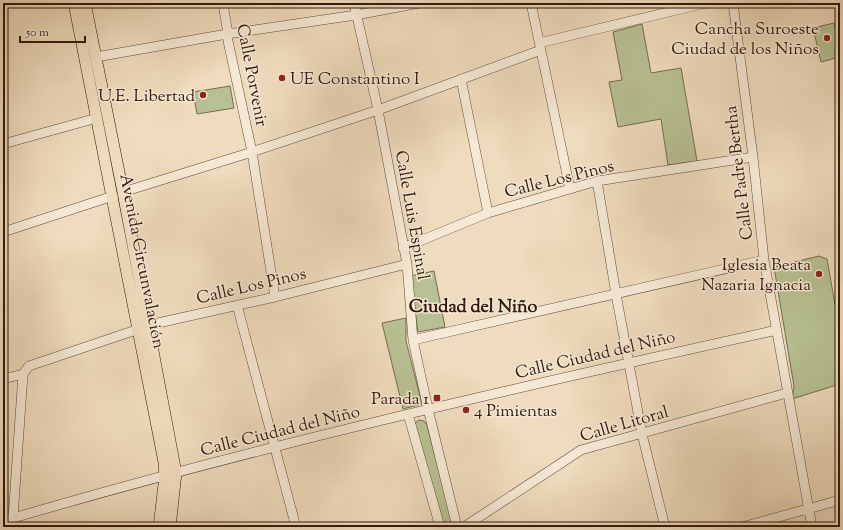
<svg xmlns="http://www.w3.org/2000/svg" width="843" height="530" font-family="'Sorts Mill Goudy',serif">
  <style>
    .green { fill: #b7c092; stroke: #756c4e }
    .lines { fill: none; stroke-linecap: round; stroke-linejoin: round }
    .minor-casing { stroke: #624938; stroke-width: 10 }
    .major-casing { stroke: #33180b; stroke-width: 12 }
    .minor { stroke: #f5e8d4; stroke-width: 9 }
    .major { stroke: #efdbbd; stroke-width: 11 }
    .poi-dot { fill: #8f2418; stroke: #f5e8d4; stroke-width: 1.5 }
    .labels { text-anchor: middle; stroke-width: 3; stroke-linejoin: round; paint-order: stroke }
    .poi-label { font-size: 17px; fill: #33180b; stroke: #f5e8d4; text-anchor: end }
    .street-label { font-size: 17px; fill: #33180b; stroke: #f5e8d4 }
    .neighbourhood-label { font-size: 18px; font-weight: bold; fill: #33180b; stroke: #f5e8d4 }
  </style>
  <rect width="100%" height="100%" fill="#efdbbd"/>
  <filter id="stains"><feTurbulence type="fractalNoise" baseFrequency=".005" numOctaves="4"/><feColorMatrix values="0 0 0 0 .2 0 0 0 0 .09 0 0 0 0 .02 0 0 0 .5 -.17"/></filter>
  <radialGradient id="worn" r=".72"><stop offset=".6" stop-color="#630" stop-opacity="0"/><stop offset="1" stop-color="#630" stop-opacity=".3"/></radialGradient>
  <path class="green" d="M834,23L840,48V57L821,62L813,28Z
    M642,24L651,73L681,68L697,161L668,165L661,119L618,127L609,82L622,80L613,32Z
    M230,86L234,108L197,114L193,92Z
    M819,256L827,259L840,333V384L792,399L794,386L774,267Z
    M434,271L445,327L418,332L410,276Z
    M406,318V341L422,404L403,409L382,323Z
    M419,420L424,421L427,425L452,522V527H440L415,423Z"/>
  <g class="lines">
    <defs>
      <path id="minor" d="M223,3L227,28L228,41L252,152L275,297
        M354,3L378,110L407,264L413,340L428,409L457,527
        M531,3L570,189
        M733,3L753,157L764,260L812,527
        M539,43L706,3
        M96,57L227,34L356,15L419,3
        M461,79L488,213
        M3,144L97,118
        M597,181L616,294L642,434L665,527
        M123,192L252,152L378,110L541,50
        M3,232L113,196
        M403,248L488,213L597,181L753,157
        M237,305L296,527
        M149,325L275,297L407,264
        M413,340L764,260
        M3,379L23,374L29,366L139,329
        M408,414L440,527
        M3,521C258,446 518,387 777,330
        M14,527L13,518L23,374
        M464,527L581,450L787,393
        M742,527L840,500"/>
      <path id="major" d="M74,3L164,462L165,476L159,527
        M85,3L123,192L176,473L170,527"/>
    </defs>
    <use href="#minor" class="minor-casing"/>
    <use href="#major" class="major-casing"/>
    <use href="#minor" class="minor"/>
    <use href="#major" class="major"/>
  </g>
  <g class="poi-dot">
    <circle cx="827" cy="38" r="4"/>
    <circle cx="282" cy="78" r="4"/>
    <circle cx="203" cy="95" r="4"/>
    <circle cx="819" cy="274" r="4"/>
    <rect x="433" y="394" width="8" height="8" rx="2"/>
    <circle cx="466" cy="410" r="4"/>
  </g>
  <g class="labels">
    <g class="poi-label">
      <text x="819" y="34">Cancha Suroeste<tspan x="819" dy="20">Ciudad de los Niños</tspan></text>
      <text x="290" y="84" text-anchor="start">UE Constantino I</text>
      <text x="195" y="101">U.E. Libertad</text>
      <text x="811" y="270">Iglesia Beata<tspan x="811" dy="20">Nazaria Ignacia</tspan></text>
      <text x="429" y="404">Parada 1</text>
      <text x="474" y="416" text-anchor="start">4 Pimientas</text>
    </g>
    <g class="street-label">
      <text transform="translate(253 75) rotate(79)" y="6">Calle Porvenir</text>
      <text transform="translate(738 173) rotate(-97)" y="6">Calle Padre Bertha</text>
      <text transform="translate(559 178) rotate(-14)" y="6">Calle Los Pinos</text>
      <text transform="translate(413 215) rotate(80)" y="6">Calle Luis Espinal</text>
      <text transform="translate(143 261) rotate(79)" y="6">Avenida Circunvalación</text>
      <text transform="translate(251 285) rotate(-13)" y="6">Calle Los Pinos</text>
      <text transform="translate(595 354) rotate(-13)" y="6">Calle Ciudad del Niño</text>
      <text transform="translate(624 423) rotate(-16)" y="6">Calle Litoral</text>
      <text transform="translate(280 430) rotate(-14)" y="6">Calle Ciudad del Niño</text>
    </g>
    <g class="neighbourhood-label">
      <text x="473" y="312">Ciudad del Niño</text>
    </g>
  </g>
  <rect width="843" height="530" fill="none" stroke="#efdbbd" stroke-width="16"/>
  <rect x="4" y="4" width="835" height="522" fill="none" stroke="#33180b" stroke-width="2"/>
  <rect x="8" y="8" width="827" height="514" fill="none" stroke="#33180b"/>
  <path d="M20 36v6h65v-6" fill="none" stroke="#33180b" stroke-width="2"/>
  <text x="26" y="36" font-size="12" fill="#33180b" stroke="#f5e8d4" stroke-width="3" paint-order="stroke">50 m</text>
  <rect width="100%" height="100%" filter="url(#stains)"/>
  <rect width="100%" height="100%" fill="url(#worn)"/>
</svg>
